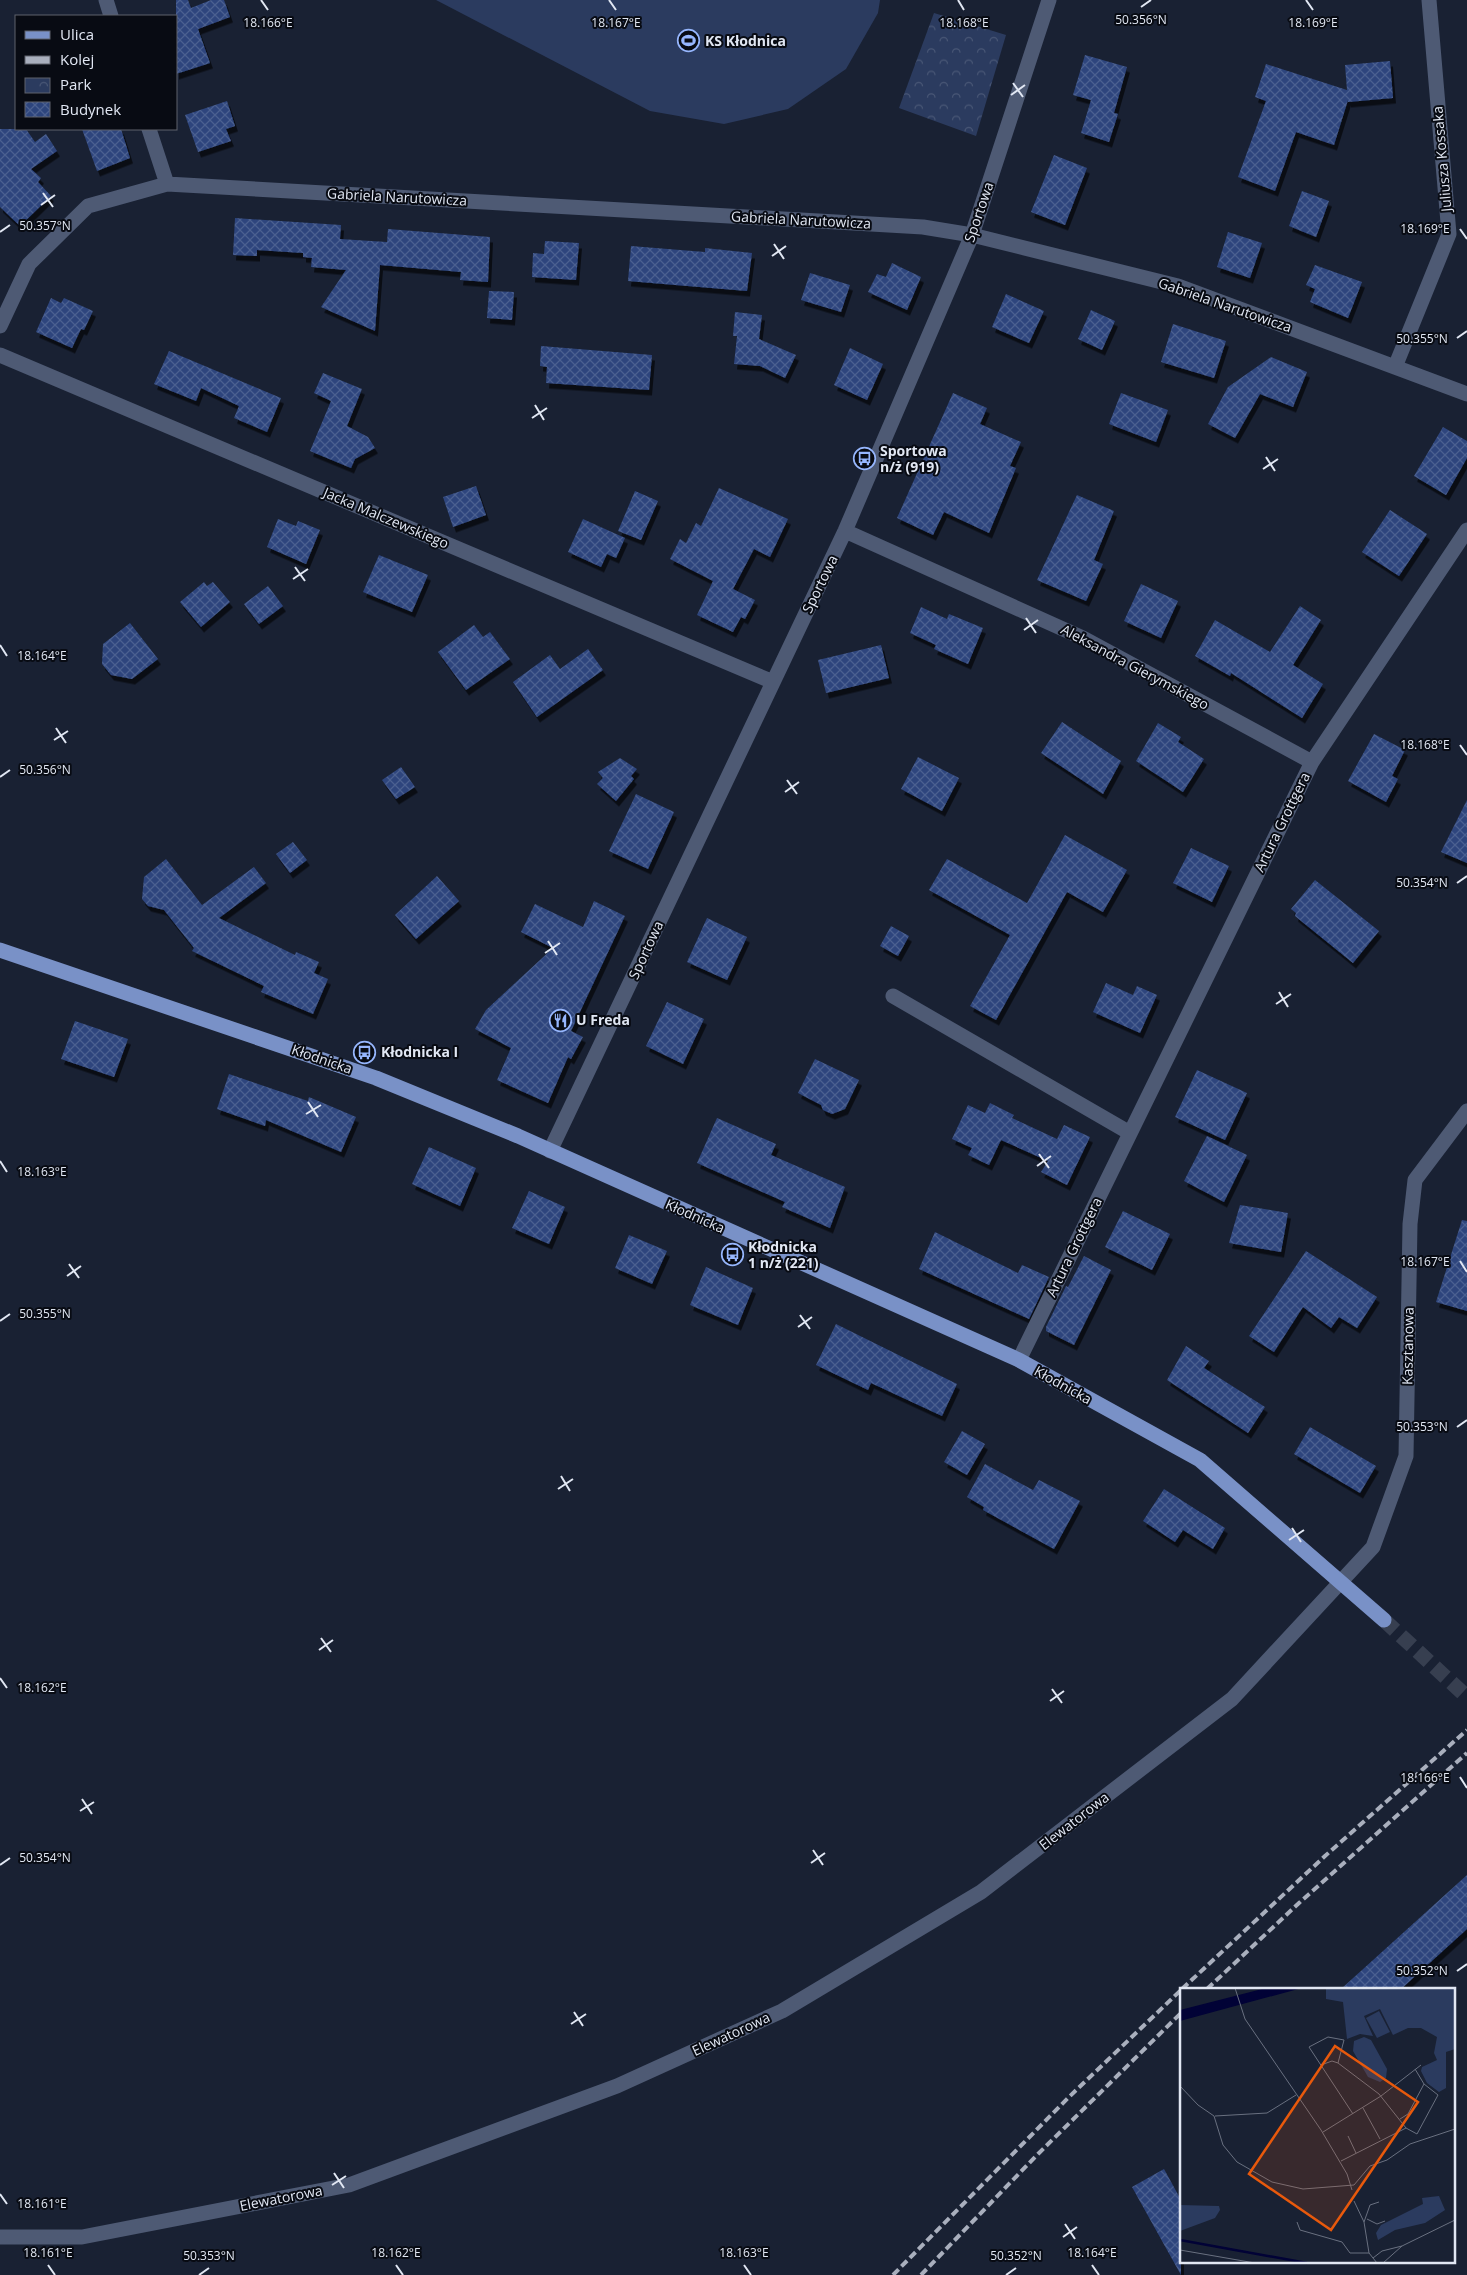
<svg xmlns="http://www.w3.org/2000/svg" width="1467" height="2275" font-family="'Open Sans',sans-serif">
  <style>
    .park { fill: url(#park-crowns) }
    .pitch { fill: #2b3b5f }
    .building { fill: url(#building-cross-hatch); filter: url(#shadow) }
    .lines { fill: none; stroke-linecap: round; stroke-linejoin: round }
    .major-tunnel { stroke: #373f50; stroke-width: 15; stroke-dasharray: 15 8; stroke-linecap: butt }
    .minor { stroke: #4e5a74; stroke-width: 15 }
    .major { stroke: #7991c7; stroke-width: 15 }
    .rail { stroke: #a9afbd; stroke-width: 4; stroke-dasharray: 8 4; stroke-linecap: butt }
    .ticks { fill: none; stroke: #e1e7f3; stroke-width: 2 }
    .labels { text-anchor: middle; stroke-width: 4; stroke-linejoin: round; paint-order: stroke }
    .poi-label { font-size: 14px; font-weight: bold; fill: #e1e7f3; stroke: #080b13; text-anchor: start }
    .street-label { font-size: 14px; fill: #e1e7f3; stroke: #080b13 }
    .inset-river { fill: none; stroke: #010236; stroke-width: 2.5 }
    .inset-road { fill: none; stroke: #697080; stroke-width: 1 }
    .view { fill: #e8590c; fill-opacity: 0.15; stroke: #e8590c; stroke-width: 2.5 }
    .inset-edge { fill: none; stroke: #e1e7f3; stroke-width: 2.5 }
    .ticks-label { font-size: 12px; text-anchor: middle; fill: #e1e7f3; stroke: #080b13; stroke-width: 4; stroke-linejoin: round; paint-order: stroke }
  </style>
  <defs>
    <pattern id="park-crowns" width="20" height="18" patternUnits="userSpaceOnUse" patternTransform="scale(1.25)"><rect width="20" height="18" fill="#2b3b5f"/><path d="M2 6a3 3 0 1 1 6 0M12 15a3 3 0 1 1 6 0" fill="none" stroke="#495776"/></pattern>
    <pattern id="building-cross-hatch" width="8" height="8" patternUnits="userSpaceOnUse" patternTransform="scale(1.25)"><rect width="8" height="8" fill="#2d457d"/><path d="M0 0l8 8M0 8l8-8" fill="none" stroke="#4b6090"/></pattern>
    <filter id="shadow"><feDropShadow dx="3" dy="5.5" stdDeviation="0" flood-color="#0009"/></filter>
  </defs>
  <rect width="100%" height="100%" fill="#192133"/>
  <path class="park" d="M934,13L1006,35L976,136L899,108Z"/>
  <path class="pitch" d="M436,0H880L878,13L846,69L788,109L724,124L650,111Z"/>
  <path class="building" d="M176,0H188L191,8L211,0H224L230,17L198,29L210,63L176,74Z
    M1085,55L1127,67L1114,113L1118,114L1109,142L1081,133L1091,100L1073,95Z
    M1390,61L1393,98L1348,102V100L1334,145L1296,132L1275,191L1238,177L1266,101L1255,97L1266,64L1347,90L1345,65Z
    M227,101L235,126L226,129L231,141L198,152L185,115Z
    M0,129H26L35,142L46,134L57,151L31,169L41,178L38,182L51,196L20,226L0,207Z
    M82,129H121L130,158L97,171Z
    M1054,155L1087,168L1065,225L1031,212Z
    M1302,191L1329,201L1316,237L1289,226Z
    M235,218L341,225L340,239L387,242L388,229L490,237L488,282L460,280L461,272L380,265L375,331L321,307L346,270L311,267L312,258L303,257V253L257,250V256L233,255Z
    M1228,232L1262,243L1250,278L1217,267Z
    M545,241L579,243L576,280L532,277L533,253L544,254Z
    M631,246L705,252V248L752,253L747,291L628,281Z
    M892,263L921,277L907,310L868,292L877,274L886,277Z
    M1315,265L1362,282L1348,318L1310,302L1315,289L1306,285Z
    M810,273L850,285L841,312L801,300Z
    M489,291L514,292L512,320L487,318Z
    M1006,294L1044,311L1029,343L992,327Z
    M51,298L61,303L64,298L93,311L84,330L81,329L72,348L36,332Z
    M1091,310L1115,321L1102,350L1078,339Z
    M735,312L762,315L759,339L796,355L785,378L760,366L734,364L737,336H733Z
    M1173,324L1226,341L1214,378L1161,362Z
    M541,346L652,355L649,390L546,383L547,367L540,366Z
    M850,348L883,364L867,400L834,385Z
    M169,351L281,398L267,432L234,418L239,406L201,388L196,401L154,384Z
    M1271,357L1307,372L1293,407L1260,394L1235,438L1208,424L1228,387Z
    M323,373L362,389L347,426L368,437L375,448L355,459L351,468L310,451L331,401L314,393Z
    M953,393L987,408L980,424L1021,442L1010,466L1016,468L989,533L944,512L933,535L897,518Z
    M1121,393L1168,410L1156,442L1109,424Z
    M1443,427L1467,441V458L1446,495L1414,476Z
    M476,486L486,515L453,527L443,497Z
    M719,488L788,519L770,557L754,549L733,589L755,600L745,619L741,617L733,632L697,615L713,581L670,559L680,539L686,543L696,523L701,526Z
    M635,491L658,501L641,540L618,531Z
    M1077,495L1114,511L1094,560L1103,564L1086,601L1037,580Z
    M1390,510L1427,534L1399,576L1362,552Z
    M278,519L296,526L298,521L320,530L306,564L267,547Z
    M583,519L625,538L616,558L607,554L601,567L568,552Z
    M379,555L428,575L412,612L363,592Z
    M204,582L207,586L213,582L230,602L201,627L180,602Z
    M1141,584L1178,601L1161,638L1124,621Z
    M268,586L283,606L259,624L244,604Z
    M1300,606L1321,620L1293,665L1323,684L1302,718L1231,673L1230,676L1195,656L1215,620L1270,652Z
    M921,607L947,619L949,614L983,628L968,664L934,649L936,645L910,633Z
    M130,623L158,659L132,679L111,675L102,664L103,644Z
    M474,625L483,637L490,632L510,659L466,690L438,652Z
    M881,645L889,678L826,693L818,660Z
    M588,649L603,670L537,717L513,682L550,655L560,669Z
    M1062,722L1121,761L1103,794L1041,753Z
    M1158,723L1181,737L1178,742L1204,759L1183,792L1136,761Z
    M1374,734L1405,750L1392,776L1398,779L1386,802L1348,781Z
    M918,757L959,778L942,811L901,789Z
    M620,758L637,769L631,776L634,779L616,801L597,784L603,778L598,772Z
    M401,767L415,787L396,799L382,780Z
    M636,794L674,812L648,869L609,851Z
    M1467,800V863L1441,852Z
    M1065,835L1127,870L1103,912L1067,892L996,1020L970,1006L1010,935L929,890L947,859L1027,903Z
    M293,842L307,860L290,873L276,854Z
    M1191,848L1229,866L1212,902L1173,883Z
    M166,859L202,905L254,867L266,883L219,918L295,955L296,952L319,962L314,973L328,979L313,1014L261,992L264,986L192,951L194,948L164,910L148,906L142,899L144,877Z
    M437,876L459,901L416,939L395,915Z
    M1315,880L1379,931L1353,963L1295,916L1296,913L1291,909Z
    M594,901L625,916L571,1031L583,1037L571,1059L568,1057L548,1103L497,1080L511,1048L475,1029L486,1010L553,948L521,932L535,904L583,927Z
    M707,918L747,937L727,980L687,962Z
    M891,926L909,936L898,956L880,946Z
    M1106,983L1133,995L1137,986L1157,995L1140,1033L1093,1012Z
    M667,1002L704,1019L683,1064L646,1046Z
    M75,1021L128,1039L114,1077L61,1059Z
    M815,1059L859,1080L845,1109L832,1114L823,1110L821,1105L798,1093Z
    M1197,1070L1247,1093L1225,1140L1175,1117Z
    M229,1074L308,1101L309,1097L356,1117L341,1152L266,1120L265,1126L217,1109Z
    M990,1103L1014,1115L1012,1118L1057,1139L1064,1125L1090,1137L1067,1185L1041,1172L1048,1161L1001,1140L989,1165L968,1155L972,1148L952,1139L968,1105L985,1113Z
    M717,1118L776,1144L771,1155L845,1187L830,1228L782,1207L785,1202L697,1163Z
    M1207,1136L1247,1155L1224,1202L1184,1181Z
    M429,1147L476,1168L460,1206L412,1184Z
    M529,1191L565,1207L549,1244L512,1228Z
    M1240,1205L1288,1213L1281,1252L1229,1243Z
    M1123,1211L1170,1234L1152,1270L1105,1247Z
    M1462,1220L1467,1221V1311L1436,1302Z
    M935,1232L1018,1273L1022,1265L1049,1277L1029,1319L919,1269Z
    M629,1235L667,1251L652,1284L615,1268Z
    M1306,1251L1377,1297L1357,1328L1339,1317L1331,1328L1303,1307L1274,1352L1249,1336Z
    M1084,1256L1111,1270L1074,1345L1046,1331V1327L1066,1286L1068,1287Z
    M706,1267L753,1288L738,1325L690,1305Z
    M836,1324L957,1384L942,1416L871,1383L868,1390L816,1365Z
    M1186,1346L1209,1361L1204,1368L1265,1407L1248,1433L1167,1380Z
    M1310,1427L1376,1466L1360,1493L1294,1454Z
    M962,1431L985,1444L967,1475L944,1462Z
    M985,1464L1033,1490L1039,1480L1080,1501L1054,1549L983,1510L984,1507L967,1497Z
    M1164,1489L1225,1528L1213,1549L1183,1530L1175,1542L1143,1521Z
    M1467,1875V1929L1401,1989H1341Z
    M1164,2169L1181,2200V2275L1132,2187Z"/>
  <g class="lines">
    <path class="major-tunnel" d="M1384,1620L1467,1697"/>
    <path class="minor" d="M106,0L111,16
      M149,129L167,184
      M0,326L29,264L88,206L167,184L923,227L972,235L1178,286L1467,394
      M0,355L773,682
      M1395,367L1449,234L1429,0
      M845,531L1083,638L1312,762
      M893,996L1130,1133
      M550,1151L845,531L972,235L1049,0
      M1019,1360L1312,762L1467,530
      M0,2237H82L349,2185L617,2086L782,2011L981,1892L1232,1699L1373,1547L1406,1456L1410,1224L1415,1180L1467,1111"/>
    <path class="major" d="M0,950L376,1078L518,1136L1019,1360L1200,1460L1384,1620"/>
    <path class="rail" d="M1182,1989L1325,1856L1467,1730
      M1207,1989L1299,1903L1467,1753
      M893,2275L1069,2097L1181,1990
      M921,2275L1038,2154L1181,2013"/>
  </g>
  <path class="ticks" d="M261,0L268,10M609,0L616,10M958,0L964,10M1306,0L1313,10M1141,7L1151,0M1013,83L1023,97M1011,95L1025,85M43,193L53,207M41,205L55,195M1460,229L1467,239M0,232L10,225M774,244L784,259M772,256L786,246M1457,338L1467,331M535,405L544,420M532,418L547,408M1266,457L1275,471M1263,469L1278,459M295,567L305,581M293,579L308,569M1026,618L1036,633M1024,630L1038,620M0,645L7,656M56,728L66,743M54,740L68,731M1460,745L1467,755M0,777L10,770M787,780L797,794M785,792L799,782M1457,883L1467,876M548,941L557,955M545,953L560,943M1279,992L1288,1007M1276,1004L1291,994M308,1102L318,1117M306,1114L321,1105M1039,1154L1049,1168M0,1161L7,1172M1037,1166L1051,1156M1460,1261L1467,1272M69,1264L79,1278M67,1276L81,1266M800,1315L810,1329M0,1321L10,1314M798,1327L812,1317M1457,1427L1467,1420M561,1476L570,1491M558,1489L573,1479M1292,1528L1301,1542M1289,1540L1304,1530M321,1638L331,1652M319,1650L333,1640M0,1678L7,1688M1052,1689L1062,1703M1050,1701L1064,1691M1460,1777L1467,1788M82,1799L92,1814M80,1811L94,1802M813,1850L823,1865M811,1863L825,1853M0,1865L10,1858M1457,1971L1467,1964M574,2012L583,2026M571,2024L586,2014M334,2173L344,2188M332,2185L346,2176M0,2194L7,2204M1065,2224L1075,2239M1063,2237L1077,2227M48,2265L55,2275M396,2265L403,2275M744,2265L751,2275M1092,2265L1099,2275M199,2275L209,2268M1006,2275L1016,2268"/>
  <defs>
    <symbol id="stadium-ring" viewBox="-11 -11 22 22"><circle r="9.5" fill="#080b13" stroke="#96b6fd" stroke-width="1.5"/><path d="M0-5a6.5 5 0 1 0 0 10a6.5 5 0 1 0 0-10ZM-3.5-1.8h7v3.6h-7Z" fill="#96b6fd"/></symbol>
    <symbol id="bus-ring" viewBox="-11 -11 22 22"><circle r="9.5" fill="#080b13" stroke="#96b6fd" stroke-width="1.5"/><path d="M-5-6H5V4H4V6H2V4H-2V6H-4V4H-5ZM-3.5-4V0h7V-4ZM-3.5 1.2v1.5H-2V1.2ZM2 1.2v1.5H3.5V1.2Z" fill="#96b6fd"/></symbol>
    <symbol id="restaurant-ring" viewBox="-11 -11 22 22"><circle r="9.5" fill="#080b13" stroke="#96b6fd" stroke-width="1.5"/><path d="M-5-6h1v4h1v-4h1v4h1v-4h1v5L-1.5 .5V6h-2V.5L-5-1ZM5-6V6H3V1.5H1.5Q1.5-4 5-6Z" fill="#96b6fd"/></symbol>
  </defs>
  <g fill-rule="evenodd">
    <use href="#stadium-ring" x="676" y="28" width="25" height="25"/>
    <use href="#bus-ring" x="852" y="446" width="25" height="25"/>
    <use href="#restaurant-ring" x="548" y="1008" width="25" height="25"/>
    <use href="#bus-ring" x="352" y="1040" width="25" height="25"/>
    <use href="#bus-ring" x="720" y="1242" width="25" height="25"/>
  </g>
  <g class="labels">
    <g class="poi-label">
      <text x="705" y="46">KS Kłodnica</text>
      <text x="880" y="456">Sportowa<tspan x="880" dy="16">n/ż (919)</tspan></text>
      <text x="576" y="1025">U Freda</text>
      <text x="381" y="1057">Kłodnicka I</text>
      <text x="748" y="1252">Kłodnicka<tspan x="748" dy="16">1 n/ż (221)</tspan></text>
    </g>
    <g class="street-label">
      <text transform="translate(1442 159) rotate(-95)" y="5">Juliusza Kossaka</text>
      <text transform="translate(397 197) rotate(3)" y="5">Gabriela Narutowicza</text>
      <text transform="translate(979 212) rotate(-71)" y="5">Sportowa</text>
      <text transform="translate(801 220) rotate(3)" y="5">Gabriela Narutowicza</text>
      <text transform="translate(1225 305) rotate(19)" y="5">Gabriela Narutowicza</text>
      <text transform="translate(386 518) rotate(23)" y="5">Jacka Malczewskiego</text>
      <text transform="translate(820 584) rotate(-64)" y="5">Sportowa</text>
      <text transform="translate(1135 667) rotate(28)" y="5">Aleksandra Gierymskiego</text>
      <text transform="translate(1282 822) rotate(-64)" y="5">Artura Grottgera</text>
      <text transform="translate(646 950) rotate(-65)" y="5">Sportowa</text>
      <text transform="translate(322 1059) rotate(19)" y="5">Kłodnicka</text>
      <text transform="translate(695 1216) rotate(24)" y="5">Kłodnicka</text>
      <text transform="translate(1074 1247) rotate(-64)" y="5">Artura Grottgera</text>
      <text transform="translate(1408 1346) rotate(-89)" y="5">Kasztanowa</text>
      <text transform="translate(1063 1385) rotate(29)" y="5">Kłodnicka</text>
      <text transform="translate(1074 1821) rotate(-38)" y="5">Elewatorowa</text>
      <text transform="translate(731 2034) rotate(-25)" y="5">Elewatorowa</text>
      <text transform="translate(281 2198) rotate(-11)" y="5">Elewatorowa</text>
    </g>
  </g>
  <g transform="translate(1180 1988)">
    <rect width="275" height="275" fill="#192133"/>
    <path d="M146,0H275V61L266,64V100L259,104L247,95L241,83L242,79L257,72L254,65L257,49L241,40H228L213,47L200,21L184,28L193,48L180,46L167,51L163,14L146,11Z" fill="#2b3b5f"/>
    <path d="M259,208L265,222L245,235L215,242L198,252L196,245L201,237L243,216L242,210Z" fill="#2b3b5f"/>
    <path d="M0,217L39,218L40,222L35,230L0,243Z" fill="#2b3b5f"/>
    <path d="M199,23L210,44L197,50L186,30ZM184,49L191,52L207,81L206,90L200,94L188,89L173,63L174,53Z" fill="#2b3b5f"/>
    <path d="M86,0H122L0,33V22Z" fill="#010236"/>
    <path class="inset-river" d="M0,252L127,275"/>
    <path class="inset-road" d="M55,0L65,31L141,142L167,186L172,202M158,75L164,52L148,49L129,59L173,126M141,77L152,73L158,75L199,106L226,140L237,146M235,81L244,96L258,107L237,146M0,98L18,117L34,128L43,157L57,174L92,194L123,201L174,197L190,178L207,172L230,156L275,141M183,120L200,151M35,128L87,125L116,107M220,131L228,126L244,96M143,144L201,108L241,77M168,148L176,165M161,173L226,140M174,213L184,234L189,265L197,275M187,231L197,236L205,233M117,234L120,242L162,254L170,265H189M184,234L190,217L199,214M0,262L75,275M193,270L202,263L222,258L275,232M203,275L222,258"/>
    <path class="view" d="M155,58L238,114L151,242L69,186Z"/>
    <rect width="275" height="275" class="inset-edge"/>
  </g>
  <g class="ticks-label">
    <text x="1141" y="24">50.356°N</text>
    <text x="268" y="27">18.166°E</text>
    <text x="616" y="27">18.167°E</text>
    <text x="964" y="27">18.168°E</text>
    <text x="1313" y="27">18.169°E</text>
    <text x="45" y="230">50.357°N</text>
    <text x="1425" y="233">18.169°E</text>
    <text x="1422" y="343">50.355°N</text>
    <text x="42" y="660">18.164°E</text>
    <text x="1425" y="749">18.168°E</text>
    <text x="45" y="774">50.356°N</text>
    <text x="1422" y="887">50.354°N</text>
    <text x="42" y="1176">18.163°E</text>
    <text x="1425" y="1266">18.167°E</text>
    <text x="45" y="1318">50.355°N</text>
    <text x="1422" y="1431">50.353°N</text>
    <text x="42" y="1692">18.162°E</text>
    <text x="1425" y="1782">18.166°E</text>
    <text x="45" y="1862">50.354°N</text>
    <text x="1422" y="1975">50.352°N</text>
    <text x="42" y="2208">18.161°E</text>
    <text x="48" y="2257">18.161°E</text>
    <text x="396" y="2257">18.162°E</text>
    <text x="744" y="2257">18.163°E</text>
    <text x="1092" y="2257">18.164°E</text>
    <text x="209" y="2260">50.353°N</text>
    <text x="1016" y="2260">50.352°N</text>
  </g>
  <rect x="15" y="15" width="162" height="115" fill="#080b13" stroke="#5f636d"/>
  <rect x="25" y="31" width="25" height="8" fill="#7991c7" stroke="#5f636d"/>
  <text x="60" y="40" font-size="15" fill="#e1e7f3">Ulica</text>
  <rect x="25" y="56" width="25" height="8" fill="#a9afbd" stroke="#5f636d"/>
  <text x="60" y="65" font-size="15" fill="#e1e7f3">Kolej</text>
  <rect x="25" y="78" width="25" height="15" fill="url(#park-crowns)" stroke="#5f636d"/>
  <text x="60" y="90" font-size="15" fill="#e1e7f3">Park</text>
  <rect x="25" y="102" width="25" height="15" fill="url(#building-cross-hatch)" stroke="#5f636d"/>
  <text x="60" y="115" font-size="15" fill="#e1e7f3">Budynek</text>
</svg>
